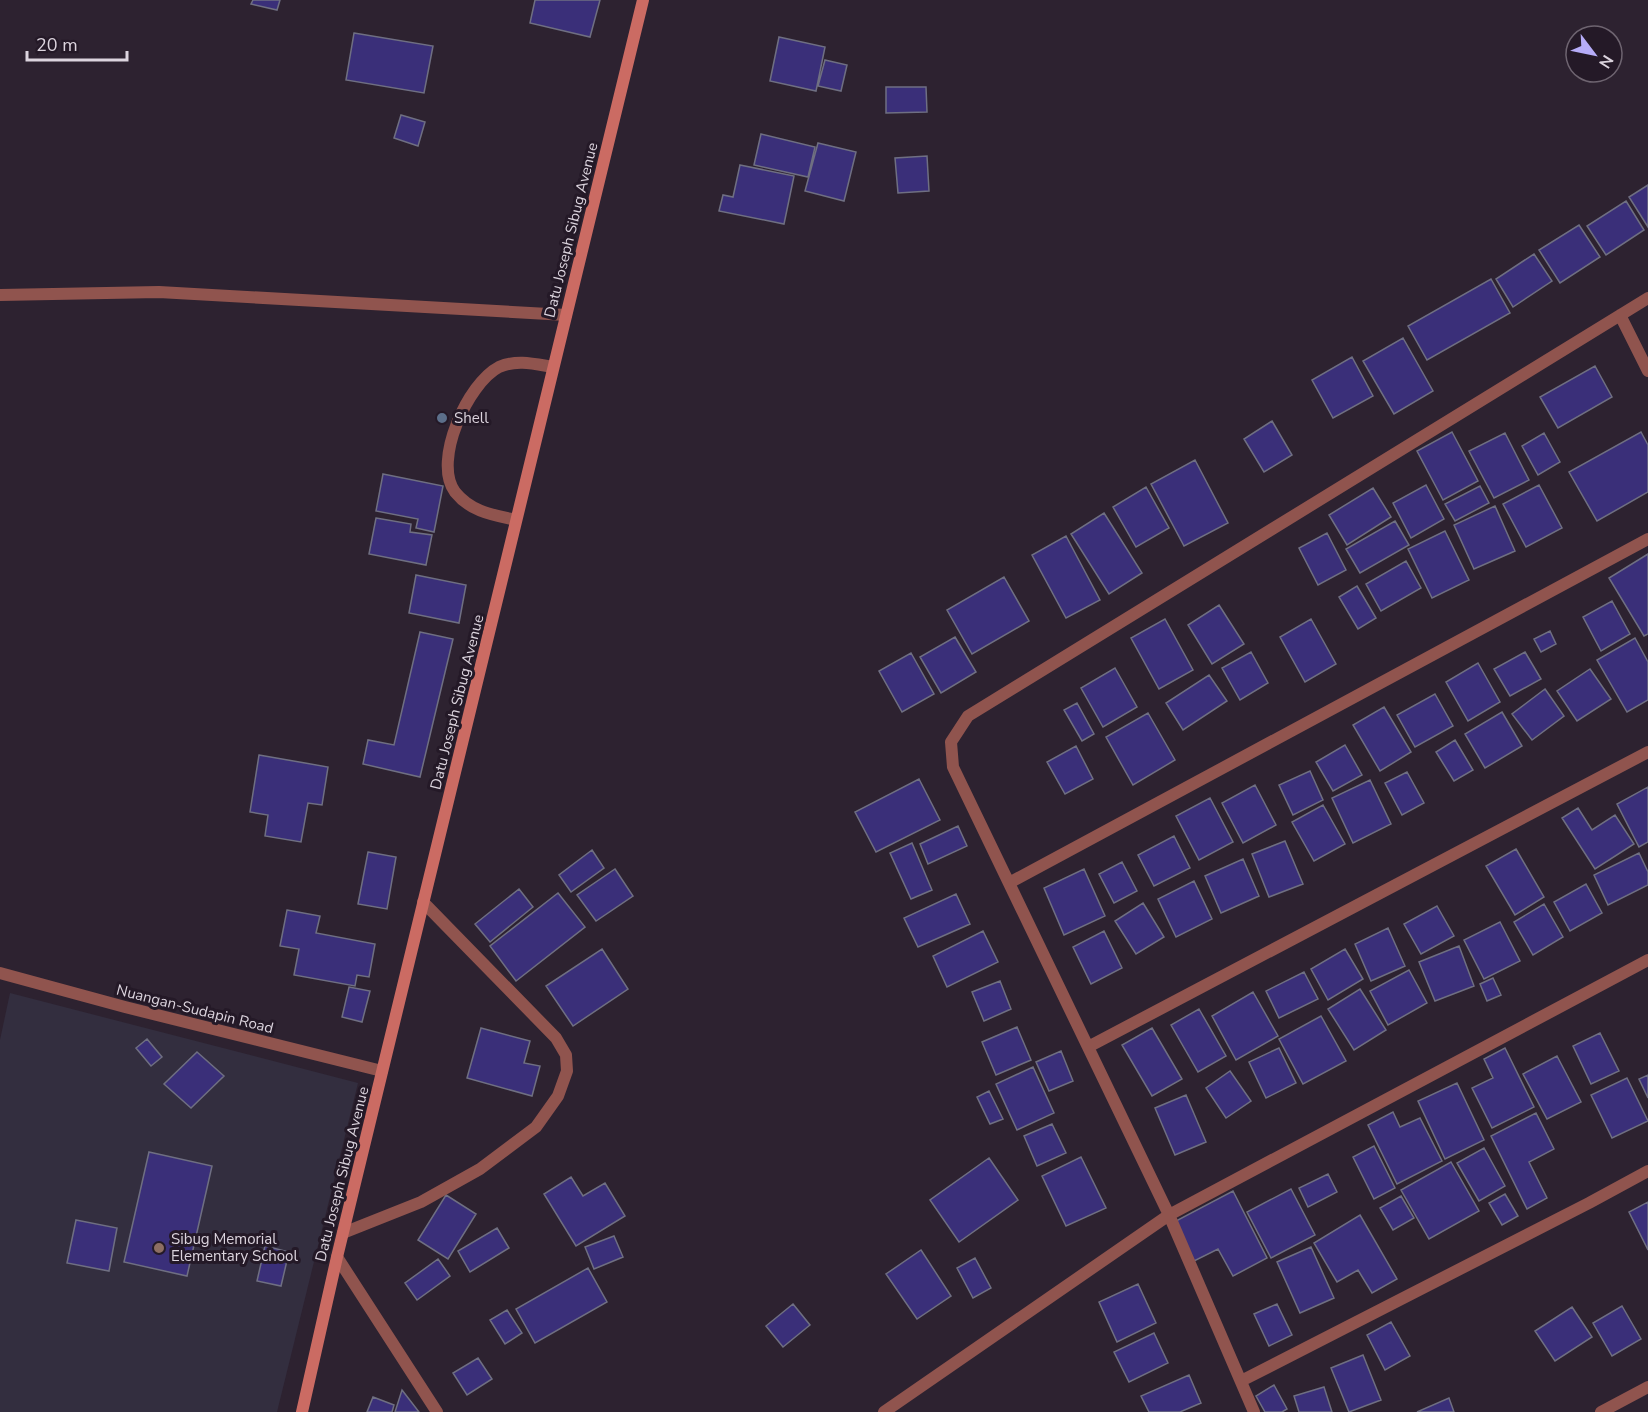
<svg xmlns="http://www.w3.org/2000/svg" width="1648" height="1412" font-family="'Nunito Sans',sans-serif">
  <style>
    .education { fill: #332e3f }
    .building { fill: #3a2f79; stroke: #6f6f82; stroke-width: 1.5 }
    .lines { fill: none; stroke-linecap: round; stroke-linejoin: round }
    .service { stroke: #90544e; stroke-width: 12 }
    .minor { stroke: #90544e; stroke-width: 12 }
    .tertiary { stroke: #90544e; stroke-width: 12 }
    .secondary { stroke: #cb6b63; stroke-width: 12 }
    .service-dot { fill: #5c6f8a; stroke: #241927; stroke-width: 2 }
    .education-dot { fill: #8d6e63; stroke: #241927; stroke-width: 2 }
    .labels { text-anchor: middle; stroke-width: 6; stroke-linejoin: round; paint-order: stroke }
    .street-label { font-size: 15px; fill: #dcd4de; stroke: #241927 }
    .poi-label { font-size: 15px; fill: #dcd4de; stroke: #241927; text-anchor: start }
  </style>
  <rect width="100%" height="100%" fill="#2d2230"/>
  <path class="education" d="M10,993L358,1083L277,1412H0V1040Z"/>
  <path class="building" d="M253,0H280L277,10L251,4Z
    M535,0H600L590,37L530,23Z
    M354,33L433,46L424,93L346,80Z
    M779,37L825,47L816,91L770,81Z
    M825,60L847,65L841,91L818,86Z
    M886,87H926L927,112L886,113Z
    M401,115L425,122L418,146L394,138Z
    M761,134L815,147L808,177L754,165Z
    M818,143L856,152L844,201L805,191Z
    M927,156L929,191L898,193L895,158Z
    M740,165L794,176L784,224L719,211L723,195L733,197Z
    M1648,185V227L1629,197Z
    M1626,201L1644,230L1606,255L1587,226Z
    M1579,225L1600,257L1560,283L1539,250Z
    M1534,254L1552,281L1513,307L1496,279Z
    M1491,279L1510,313L1427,360L1408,326Z
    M1403,338L1433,391L1394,414L1363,361Z
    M1352,357L1373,396L1333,418L1312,380Z
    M1595,366L1612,397L1558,428L1540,397Z
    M1272,421L1292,455L1264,472L1244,439Z
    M1452,432L1478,481L1443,500L1417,451Z
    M1641,432L1648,445V492L1597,521L1569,472Z
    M1505,433L1529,480L1494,498L1469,451Z
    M1544,433L1560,462L1538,475L1522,446Z
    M1195,460L1228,523L1184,546L1151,484Z
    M383,474L443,486L434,532L416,528L418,519L376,511Z
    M1426,485L1444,519L1411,538L1393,503Z
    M1539,485L1562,528L1526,547L1503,504Z
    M1480,486L1489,503L1455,521L1445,504Z
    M1146,487L1169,528L1136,547L1113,507Z
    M1373,488L1391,517L1347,545L1329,515Z
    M1495,506L1515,551L1474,569L1454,525Z
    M1104,513L1142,573L1109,594L1071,534Z
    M376,518L411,524L410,532L432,535L426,565L369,554Z
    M1395,521L1409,545L1360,573L1346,549Z
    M1445,531L1469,580L1432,598L1408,549Z
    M1327,533L1346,570L1318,585L1299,548Z
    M1066,536L1100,600L1066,618L1032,555Z
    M1648,554V634L1644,636L1609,578Z
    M1406,561L1421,588L1381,611L1366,584Z
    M416,575L466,585L459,623L409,613Z
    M1004,577L1029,621L972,654L947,610Z
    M1357,586L1376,618L1358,629L1339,597Z
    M1612,601L1630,634L1601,651L1583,617Z
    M1219,605L1244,644L1212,664L1188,625Z
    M1165,619L1193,670L1159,689L1131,638Z
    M1311,619L1336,664L1305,682L1280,637Z
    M1550,631L1556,644L1541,652L1534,639Z
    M420,632L453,639L420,777L363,764L368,740L394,745Z
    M955,637L976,672L941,693L920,657Z
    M1635,638L1648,662V700L1627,712L1597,660Z
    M1251,652L1268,683L1240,700L1222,668Z
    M1525,652L1541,679L1510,696L1494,669Z
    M911,653L934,694L902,712L879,671Z
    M1478,663L1500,702L1468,721L1446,682Z
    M1115,668L1137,707L1103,727L1081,688Z
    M1590,669L1611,699L1577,721L1557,691Z
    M1209,675L1227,701L1183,730L1166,703Z
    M1545,689L1564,716L1532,740L1512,714Z
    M1435,694L1453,726L1415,747L1397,715Z
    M1077,703L1094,734L1082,741L1064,710Z
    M1384,707L1411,752L1380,771L1353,725Z
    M1502,712L1522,746L1485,768L1465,734Z
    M1148,713L1175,760L1133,785L1106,737Z
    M1455,740L1473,770L1454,781L1436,752Z
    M1345,745L1362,775L1333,791L1316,762Z
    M1076,746L1093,779L1065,794L1047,762Z
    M259,755L328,767L322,805L308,803L301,842L265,836L268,815L250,812Z
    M1310,771L1323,800L1293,815L1279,785Z
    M1407,772L1424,803L1402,815L1385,783Z
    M919,779L940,820L876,852L855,812Z
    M1370,780L1391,824L1353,843L1332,798Z
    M1255,785L1276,825L1243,843L1222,803Z
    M1648,787V842L1639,847L1617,804Z
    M1210,798L1233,842L1199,860L1176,816Z
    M1323,805L1345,844L1314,861L1292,822Z
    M1578,808L1592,830L1615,815L1634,844L1595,869L1562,818Z
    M958,826L967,846L928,864L920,844Z
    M1174,836L1190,868L1154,886L1138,855Z
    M1285,841L1303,884L1269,897L1252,854Z
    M912,843L932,890L911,899L890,853Z
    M1516,849L1544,897L1515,915L1486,866Z
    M592,850L604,868L571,892L559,875Z
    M368,852L396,857L387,909L358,904Z
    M1639,853L1648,872V885L1608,905L1594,875Z
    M1243,859L1259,896L1221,913L1205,876Z
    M1122,862L1137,891L1114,903L1099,874Z
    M615,869L633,896L596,921L577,895Z
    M1084,869L1105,916L1064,935L1044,888Z
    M1194,881L1212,919L1176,937L1158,899Z
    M1586,884L1602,913L1570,931L1554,902Z
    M519,889L533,907L490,942L475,924Z
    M558,893L585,927L516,981L490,946Z
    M956,894L970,924L918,947L904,918Z
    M1143,903L1164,937L1136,954L1115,921Z
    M1544,904L1563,937L1533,955L1514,922Z
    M1437,906L1454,936L1421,954L1404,924Z
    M287,910L320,916L316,933L375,944L369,977L357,975L355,986L294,975L299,949L280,946Z
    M1500,922L1520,961L1484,979L1464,940Z
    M1388,928L1405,966L1371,981L1355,944Z
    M983,931L998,962L947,987L933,956Z
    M1104,931L1122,968L1091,984L1073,947Z
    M1459,946L1474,986L1435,1001L1419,962Z
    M602,949L628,989L573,1026L546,986Z
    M1345,949L1363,979L1328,1000L1311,969Z
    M1409,970L1427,1003L1388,1025L1370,991Z
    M1304,972L1318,999L1279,1018L1266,991Z
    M1493,978L1501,995L1487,1001L1480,984Z
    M1000,981L1011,1009L984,1021L972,992Z
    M349,987L370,991L362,1022L342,1017Z
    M1360,989L1386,1030L1354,1050L1328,1009Z
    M1253,992L1278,1036L1236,1060L1212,1016Z
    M1199,1009L1226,1056L1198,1072L1171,1025Z
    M1321,1016L1346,1061L1303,1084L1279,1039Z
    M1017,1027L1031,1060L996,1075L982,1042Z
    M481,1028L530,1041L524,1063L540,1066L532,1096L467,1078Z
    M1152,1028L1182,1079L1152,1096L1122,1045Z
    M1600,1033L1619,1071L1591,1084L1573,1046Z
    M147,1039L162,1057L151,1066L136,1048Z
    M1279,1048L1296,1083L1266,1098L1249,1062Z
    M1505,1048L1534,1107L1492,1128L1472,1088L1493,1078L1484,1059Z
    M1061,1051L1073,1081L1049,1091L1036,1062Z
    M197,1052L224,1076L191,1108L164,1084Z
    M1557,1056L1581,1102L1547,1119L1523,1074Z
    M1033,1067L1054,1113L1017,1130L996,1084Z
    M1230,1071L1251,1101L1226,1118L1206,1088Z
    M1648,1075V1098L1639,1079Z
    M1627,1078L1648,1121L1612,1138L1591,1095Z
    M1457,1083L1484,1140L1445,1159L1418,1101Z
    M989,1091L1003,1119L990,1124L977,1097Z
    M1186,1095L1206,1142L1175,1155L1155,1108Z
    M1393,1112L1400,1127L1420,1118L1442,1161L1397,1184L1368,1125Z
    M1536,1113L1554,1149L1529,1162L1547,1198L1527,1209L1491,1136Z
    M1052,1124L1066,1153L1037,1166L1024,1136Z
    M1374,1146L1395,1188L1374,1199L1353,1157Z
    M1484,1148L1505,1186L1479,1201L1457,1163Z
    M149,1152L212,1166L187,1276L124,1262Z
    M1081,1157L1106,1208L1066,1226L1042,1176Z
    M989,1158L1018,1200L959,1242L930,1200Z
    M1451,1162L1479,1211L1429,1239L1401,1190Z
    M1328,1174L1337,1192L1308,1207L1299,1188Z
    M571,1177L583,1196L605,1183L625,1216L576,1246L544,1194Z
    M1291,1189L1315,1235L1271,1258L1247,1212Z
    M1233,1191L1267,1258L1233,1276L1218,1249L1194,1261L1174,1222Z
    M1505,1194L1518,1216L1502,1225L1489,1203Z
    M446,1195L476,1214L448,1259L418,1240Z
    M1401,1196L1414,1218L1393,1230L1380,1208Z
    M1648,1202V1250L1629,1212Z
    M1360,1215L1397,1279L1372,1293L1358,1270L1337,1282L1314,1243Z
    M76,1220L117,1228L109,1271L67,1263Z
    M497,1228L509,1248L470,1272L458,1251Z
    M614,1236L623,1257L594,1269L585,1247Z
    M265,1246L289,1252L281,1286L257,1281Z
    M1311,1247L1334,1298L1300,1313L1277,1262Z
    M921,1250L951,1296L917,1319L886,1274Z
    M975,1258L991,1288L973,1298L957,1268Z
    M438,1259L450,1276L417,1300L405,1283Z
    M588,1268L607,1302L535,1343L516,1309Z
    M1138,1284L1156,1323L1117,1342L1099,1302Z
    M793,1304L810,1325L783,1347L766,1326Z
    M1277,1304L1292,1335L1269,1346L1254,1314Z
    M1622,1306L1641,1339L1612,1356L1593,1323Z
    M1572,1307L1592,1337L1555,1361L1535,1331Z
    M507,1310L522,1333L505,1344L490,1320Z
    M1391,1322L1410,1356L1385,1370L1367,1335Z
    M1154,1333L1168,1363L1129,1382L1114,1352Z
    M1363,1355L1381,1400L1349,1412L1331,1368Z
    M478,1358L492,1379L467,1395L453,1373Z
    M1189,1375L1201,1403L1180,1412H1149L1141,1396Z
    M1274,1385L1287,1409L1282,1412H1265L1256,1396Z
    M1324,1387L1332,1412H1299L1294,1396Z
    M402,1390L419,1412H395Z
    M373,1397L394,1405L392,1412H367Z
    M1449,1398L1454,1412H1417Z"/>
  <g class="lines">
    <path class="service" d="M516,520C493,515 471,512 455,492C432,461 468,383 499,367C517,359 535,364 553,367"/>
    <path class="minor" d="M0,295L159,292L566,315
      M1620,315L1648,371
      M1009,883L1648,539
      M1088,1047L1648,752
      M343,1233L421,1202L480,1169L536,1127L558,1096L567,1071L566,1055L556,1038L423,902
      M337,1257L437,1412
      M1241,1381L1589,1203L1648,1171
      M884,1412L1169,1215L1648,960
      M1254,1412L1169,1215L953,767L951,742L968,716L1648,298
      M1601,1412L1648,1387"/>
    <path class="tertiary" d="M0,973L125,1007L382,1071"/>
    <path class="secondary" d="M302,1412L337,1257L643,0"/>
  </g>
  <circle class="service-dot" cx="442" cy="418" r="6"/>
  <circle class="education-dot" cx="159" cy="1248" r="6"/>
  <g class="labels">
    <g class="street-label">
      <text transform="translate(571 230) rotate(-76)" y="5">Datu Joseph Sibug Avenue</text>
      <text transform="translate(457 702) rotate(-76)" y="5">Datu Joseph Sibug Avenue</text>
      <text transform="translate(195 1009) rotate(14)" y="5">Nuangan-Sudapin Road</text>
      <text transform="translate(342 1174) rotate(-76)" y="5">Datu Joseph Sibug Avenue</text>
    </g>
    <g class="poi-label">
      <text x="454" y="423">Shell</text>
      <text x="171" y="1244">Sibug Memorial<tspan x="171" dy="17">Elementary School</tspan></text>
    </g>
  </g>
  <g transform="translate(1594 54) rotate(122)"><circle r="28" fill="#241927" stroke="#6e6470" stroke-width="1.5"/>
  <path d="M0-4.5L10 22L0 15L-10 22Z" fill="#b6acf8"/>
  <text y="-9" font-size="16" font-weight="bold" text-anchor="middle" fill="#dcd4de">N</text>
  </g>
  <path d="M27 51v9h100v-9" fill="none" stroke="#dcd4de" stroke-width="3"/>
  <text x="36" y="51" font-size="18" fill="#dcd4de" stroke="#241927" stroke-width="4.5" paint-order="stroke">20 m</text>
</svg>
